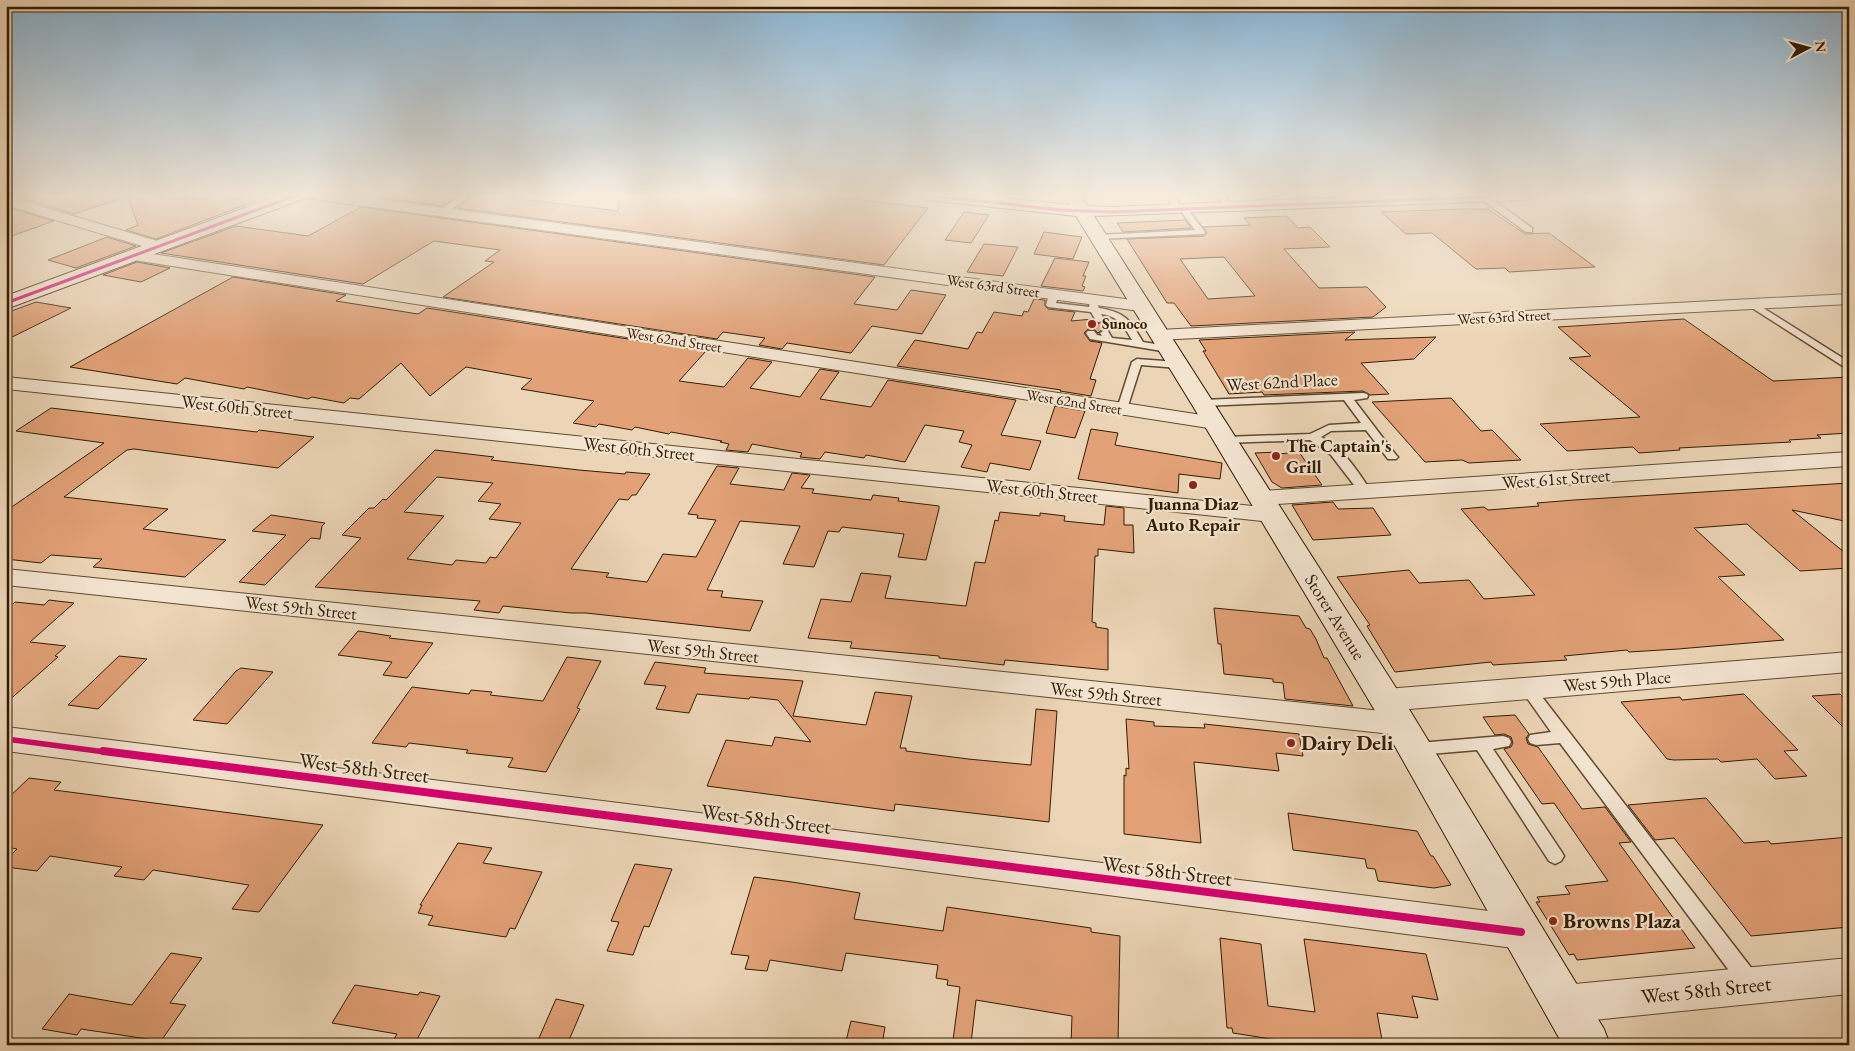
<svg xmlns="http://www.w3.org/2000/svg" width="1855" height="1051" font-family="'EB Garamond',serif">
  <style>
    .building { fill: #e2a177; stroke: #331d03; fill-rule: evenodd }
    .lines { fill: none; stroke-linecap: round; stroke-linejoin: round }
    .lane-casing { stroke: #614b30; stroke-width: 3 }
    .street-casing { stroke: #614b30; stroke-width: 2 }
    .secondary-casing { stroke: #331d03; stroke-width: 2 }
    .lane { fill: #f3e4d0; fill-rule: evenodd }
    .street { fill: #f3e4d0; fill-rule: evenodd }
    .secondary { fill: #f3e4d0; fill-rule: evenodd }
    .cycleway-far2-casing { stroke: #f3e4d0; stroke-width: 5 }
    .cycleway-far1-casing { stroke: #f3e4d0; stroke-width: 9 }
    .cycleway-casing { stroke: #f3e4d0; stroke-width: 11 }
    .cycleway-far2 { stroke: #d6006c; stroke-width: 3 }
    .cycleway-far1 { stroke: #d6006c; stroke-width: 5.5 }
    .cycleway { stroke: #d6006c; stroke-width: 8 }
    .poi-dot { fill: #8f2418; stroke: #f3e4d0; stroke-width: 2 }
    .labels { text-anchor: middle; stroke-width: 4.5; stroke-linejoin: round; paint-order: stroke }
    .far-street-label { font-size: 15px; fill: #331d03; stroke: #f3e4d0 }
    .far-poi-label { font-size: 15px; font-weight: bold; fill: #331d03; stroke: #f3e4d0; text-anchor: start }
    .street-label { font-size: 18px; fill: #331d03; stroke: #f3e4d0 }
    .poi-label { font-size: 18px; font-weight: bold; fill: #331d03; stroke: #f3e4d0; text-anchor: start }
    .near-poi-label { font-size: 21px; font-weight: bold; fill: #331d03; stroke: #f3e4d0; text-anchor: start }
    .near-street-label { font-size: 21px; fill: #331d03; stroke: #f3e4d0 }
  </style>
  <rect width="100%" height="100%" fill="#ecd5b6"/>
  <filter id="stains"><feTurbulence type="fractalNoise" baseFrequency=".004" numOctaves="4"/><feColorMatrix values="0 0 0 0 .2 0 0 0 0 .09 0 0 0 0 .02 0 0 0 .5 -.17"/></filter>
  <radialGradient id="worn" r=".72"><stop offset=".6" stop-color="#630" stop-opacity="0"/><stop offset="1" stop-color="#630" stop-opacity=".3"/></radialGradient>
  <path class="building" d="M11,195H119V199L74,214Z
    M127,195H266V197L156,239L126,230L138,225Z
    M383,195H458L442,206L380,197Z
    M473,195H491L618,211L619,195H819L928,208L884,265L457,208Z
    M6,207L54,221L6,238Z
    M361,207L875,277L854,304L897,310L911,290L946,295L922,334L872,326L851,353L787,343L782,349L759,345L765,338L723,332L717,339L443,297L494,262L485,261L500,250L434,241L363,284L161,253L236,226L308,236Z
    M1461,209H1488L1525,234L1549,233L1595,267L1509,272L1505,268L1476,269L1432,233L1406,234L1381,212Z
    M964,212L989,215L971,243L945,240Z
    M1287,216L1298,228L1310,227L1330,247L1284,249L1319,288L1367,287L1386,307L1373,317L1191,326L1174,303H1167L1127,239L1204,236L1207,233L1203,227L1250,225L1244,218ZM1224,257L1255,296L1208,299L1180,259Z
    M1185,220L1191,228L1123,232L1117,223Z
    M1044,232L1082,237L1073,259L1034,254Z
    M107,237L136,246L76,268L48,260Z
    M984,244L1018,247L1003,276L967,272Z
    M1055,258L1089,262L1083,276H1086L1082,286L1085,287L1083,291L1041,286Z
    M137,262L170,268L141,282L103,275Z
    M233,277L346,295L336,301L418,314L427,308L706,351L679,381L724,387L748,358L772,362L750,388L800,397L820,369L839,372L820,399L871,407L888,380L1016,400L1001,435L1041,441L1030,470L990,463L987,472L961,467L972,445L959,442L964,431L925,425L905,462L866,455L864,458L825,452L820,459L800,457L802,453L752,444L748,452L726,450L729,444L720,442L722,441L671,432L669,434L635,427L632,430L599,424L596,427L573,423L594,401L521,389L532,379L466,367L430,396L401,363L359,399L350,398L344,403L312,397L308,399L247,387L244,389L185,378L177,384L70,367Z
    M1034,299L1045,300V306L1048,309L1075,312L1071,321L1093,319L1098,324L1106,319L1110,318L1107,329L1104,328L1098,333L1094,329H1088L1084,333L1090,341L1102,343L1090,379L1096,380L1091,396L1060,391L1061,390L897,366L915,340L968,349L977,332L982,333L994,312L1022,316L1024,311L1028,312Z
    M36,302L71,308L6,340V313Z
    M1684,319L1773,381L1849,377V433L1817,435L1821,438L1789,440L1791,442L1679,448L1680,450L1639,453L1633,447L1567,451L1540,424L1640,417L1569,358L1591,356L1558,327Z
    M1355,332L1345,340L1436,337L1414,359L1361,363L1389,394L1370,395L1363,391L1264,395L1262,392L1229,394L1203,351H1206L1199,340Z
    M1451,398L1481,431L1492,430L1521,460L1469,463L1462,460L1425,462L1372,402Z
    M1055,406L1085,411L1075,438L1046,433Z
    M51,408L257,432L259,430L314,437L278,468L134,449L127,450L64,497L168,509L143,529L226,540L185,577L93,567L102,559L51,555L41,563L6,559V511L104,443L16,431Z
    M1091,429L1118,433L1115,445L1222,463L1220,479L1179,474L1178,493L1078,479Z
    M435,450L494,457L491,460L579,470L625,474L626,472L650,474L636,495H632L628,500L619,499L571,569L609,573L606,577L647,582L663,554L696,557L716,520L697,518L698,515L688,514L717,466L739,468L730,484L784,490L792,473L810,475L801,488L814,489L812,493L871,500L873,495L899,498L898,501L939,506V509L926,560L898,557L904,534L842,527L839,532L828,531L814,567L783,564L800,526L740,521L707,590L723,591L721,597L763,601L750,631L586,613H571L503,606L499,613L474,610L480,601L315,587L361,538L342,535L369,508H374L383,499L386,500ZM437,477L493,483L478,501L501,504L489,519L521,523L496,558L490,557L486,563L456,560L452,565L407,559L444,516L404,512Z
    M1277,452L1278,454L1299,452L1322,485L1282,488L1272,482L1255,453Z
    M1849,483V522L1792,510L1849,556V568L1800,571L1747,524L1694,528L1745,575L1718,577L1784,640L1678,649L1629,652L1627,650L1564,656L1567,660L1493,665L1491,662L1395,672L1367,626L1370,625L1337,577L1409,570L1419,583L1469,580L1484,599L1535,595L1461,509L1484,507L1488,510L1539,506L1537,503L1574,500Z
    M1333,502L1338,509L1373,508L1391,535L1313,540L1292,505Z
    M1106,506L1124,508V525H1133L1134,553L1098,549V556H1095L1092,622L1096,623V627L1108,629V670L1005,660L1004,665L969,661L939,658V656L850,648L852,642L808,638L821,599L851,602L861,573L891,576L885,598L966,606L975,562L985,563L995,520L998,521L1000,512L1040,516V513L1065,516L1064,521L1104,525Z
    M271,515L325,523L322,526L320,539L311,538L265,585L239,582L286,535L252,531Z
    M49,600L74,603L30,642L66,646L55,656L58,657L6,703V610L15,602L44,605Z
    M1214,608L1299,616L1306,628L1310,629L1316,639L1324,658H1327L1353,706L1285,699L1283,683L1273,682V679L1224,674L1221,644H1218Z
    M358,631L391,636L389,638L433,643L407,678L383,675L392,662L338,655Z
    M119,656L147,659L98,709L68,705Z
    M567,657L601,661L577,708L580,709L546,772L508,767L513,758L466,753L468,750L409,743L406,747L372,743L412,687L469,694L471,690L492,692L490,695L543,701Z
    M655,662L706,668L704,673L803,681L793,716L866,725L875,692L912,696L900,748H906V751L968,759L1031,765L1036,709L1057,711L1049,822L895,804L894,811L707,786L726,740L772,746L775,737L811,742L778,700L750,697L749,699L697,694L689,713L656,709L666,686L644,684Z
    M241,668L273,672L227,724L193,720L236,671Z
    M1744,694L1798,750L1784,751L1807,776L1775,779L1757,759L1721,762L1718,759L1674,760L1667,759L1621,702L1680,697L1682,700Z
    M1840,694L1849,703V733L1812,696Z
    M1515,715L1529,734L1526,738L1528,744L1538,747L1582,809L1605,807L1631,842L1619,843L1695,948L1577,960L1574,954L1569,955L1536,902H1540L1537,897L1570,894L1565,886L1608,881L1554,803L1542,804L1504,749L1511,747L1513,743L1511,737L1504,734L1495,735L1483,717Z
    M1126,719L1154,722V726L1205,728L1204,724L1299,734L1303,756L1276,753L1279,771L1194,762L1201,843L1124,834V775L1126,776V768L1129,769Z
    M29,778L61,782L54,790L323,825L259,912L232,909L249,885L153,870L144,880L114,876L122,867L50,856L37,871L6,867V860L17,849L6,847V800Z
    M1706,798L1744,843L1769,841L1771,844L1849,837V927L1751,936L1674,838L1655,840L1628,805Z
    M1288,813L1417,831L1431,856H1433L1451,885L1434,888L1378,881L1375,869L1367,868L1365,859L1293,850Z
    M458,843L492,848L483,863L542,872L515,929L510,928L506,937L428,925L433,916L418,913L422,905H420Z
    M635,864L672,869L649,927L644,926L633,955L607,951L619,922L611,921Z
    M754,877L792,882L860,893L854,919L943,931L947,907L1091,928V932L1120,936L1118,1045H1071L1072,1016L976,1000L971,1043L953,1040L960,987L947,985L948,980L936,978L938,965L846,953L842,971L770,960L767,971L745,969L749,956L731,954Z
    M1220,938L1261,944L1268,1006L1315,1012L1304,939L1426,954L1438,1000L1412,996L1418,1018L1377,1013L1383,1045H1290V1042L1233,1033L1232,1028H1227Z
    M171,953L202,958L170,1003L186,1005L161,1041L81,1029L77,1035L42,1029L69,994L132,1005Z
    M355,985L418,995L420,992L440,996L414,1045H391L397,1034L332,1023Z
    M556,999L584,1005L567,1045H536Z
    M851,1021L885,1027L882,1045H845Z"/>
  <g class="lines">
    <defs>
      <path id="lane" d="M462,195H471L443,215H437V211Z
        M1168,195H1176L1180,208L1186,207L1205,232L1204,234L1098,239L1094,237L1098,235L1195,230L1180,210L1173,211Z
        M1217,195H1224L1232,207L1231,209H1225Z
        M1300,195H1308L1318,204L1311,206Z
        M1481,195H1487L1532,228V232H1526L1481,199Z
        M1054,291L1059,294L1056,303L1089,307L1090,301H1096L1099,308C1125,312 1130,320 1143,342L1168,346L1173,349L1168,352L1090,339L1086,333L1088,331H1094L1097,335L1102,336L1100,333L1105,330L1108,331L1112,338L1132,340C1124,326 1118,316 1101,314L1104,319L1099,322L1096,321L1091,312L1048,307L1046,305L1049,294Z
        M1752,301L1849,362V370L1749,306L1747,304Z
        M1137,359L1178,362L1183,365L1178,368L1141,365L1127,409L1126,411H1118L1117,409L1132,362Z
        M1363,393L1367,394L1368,396L1367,398L1354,400L1396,455L1398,457L1396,459H1388L1366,430L1331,431L1321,437C1343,447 1358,472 1371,491L1365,495L1361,494L1331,455L1310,440L1225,443L1219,440L1225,437L1310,434L1329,425L1361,423L1344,400L1203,406L1198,403L1203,400Z
        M1527,682L1532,684L1756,974L1759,981L1756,988L1749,990L1742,988L1560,743L1536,745L1530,743L1528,739L1530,735L1551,732L1520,688L1522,684Z
        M1503,736L1509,738L1511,742L1509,746L1493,749L1561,851L1564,856L1561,861L1555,864L1549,861L1477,750L1418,755L1412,753L1410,749L1412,745L1418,743Z"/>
      <path id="street" d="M305,195H348L1140,301L1146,302L1149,306L1146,310L1140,311L312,199Z
        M6,196L164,243L166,246L164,249H152L6,205Z
        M133,251L1215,417L1222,419L1225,423L1222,427L1215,429L127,259L125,256L127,253Z
        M1849,294V304L1159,340L1153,339L1150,335L1153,331L1159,330Z
        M6,377L1272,508L1280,510L1284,515L1280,520L1272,522L6,389Z
        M1849,452V466L1262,505L1254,503L1251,498L1254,493L1262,491Z
        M6,569L1401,713L1411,716L1416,724L1411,732L1401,735L6,585Z
        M1849,652V672L1386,711L1376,708L1372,700L1376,692L1386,689Z
        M6,727L1521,915L1534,920L1539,932L1534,944L1521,949L6,751Z
        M1849,958V994L1564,1023L1551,1017L1545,1004L1551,991L1564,985Z"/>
      <path id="secondary" d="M280,195H305L303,199L6,309V296Z
        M919,195H976L1070,205L1064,195H1081L1087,206L1111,207L1391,195H1533L1531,199L1525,200L1094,216L1398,691L1604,1029L1610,1045H1563L1374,709L1191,403L1076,216L927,200L921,199Z"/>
    </defs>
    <use href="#lane" class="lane-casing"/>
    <use href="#street" class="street-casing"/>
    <use href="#secondary" class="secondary-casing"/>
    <use href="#lane" class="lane"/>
    <use href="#street" class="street"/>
    <use href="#secondary" class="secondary"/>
    <defs>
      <path id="cycleway-far2" d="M927,195L1061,210L1111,212L1525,195
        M6,303L297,195"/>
      <path id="cycleway-far1" d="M6,739L113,753"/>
      <path id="cycleway" d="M103,751L1521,932"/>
    </defs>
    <use href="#cycleway-far2" class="cycleway-far2-casing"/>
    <use href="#cycleway-far1" class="cycleway-far1-casing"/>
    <use href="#cycleway" class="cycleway-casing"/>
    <use href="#cycleway-far2" class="cycleway-far2"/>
    <use href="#cycleway-far1" class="cycleway-far1"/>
    <use href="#cycleway" class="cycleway"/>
  </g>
  <linearGradient id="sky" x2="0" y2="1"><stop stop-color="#89b5d5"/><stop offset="0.57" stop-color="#f6ecde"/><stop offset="1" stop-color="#f6ecde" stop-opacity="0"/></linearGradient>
  <rect width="1855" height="343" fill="url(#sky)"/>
  <g class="poi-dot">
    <circle cx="1092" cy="324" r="5"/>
    <circle cx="1276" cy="456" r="5"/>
    <circle cx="1193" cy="485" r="5"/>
    <circle cx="1291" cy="743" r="5"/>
    <circle cx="1553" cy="921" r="5"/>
  </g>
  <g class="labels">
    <g class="far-street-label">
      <text transform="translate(993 286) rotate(8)" y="5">West 63rd Street</text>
      <text transform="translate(1504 317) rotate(-3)" y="5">West 63rd Street</text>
      <text transform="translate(674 340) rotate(9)" y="5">West 62nd Street</text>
      <text transform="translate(1074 402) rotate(9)" y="5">West 62nd Street</text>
    </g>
    <g class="far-poi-label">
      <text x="1102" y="329">Sunoco</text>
    </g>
    <g class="street-label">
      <text transform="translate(1282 382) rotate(-3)" y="6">West 62nd Place</text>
      <text transform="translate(237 407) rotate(6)" y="6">West 60th Street</text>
      <text transform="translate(639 449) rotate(6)" y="6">West 60th Street</text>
      <text transform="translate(1556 479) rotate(-4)" y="6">West 61st Street</text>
      <text transform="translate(1042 491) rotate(6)" y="6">West 60th Street</text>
      <text transform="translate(301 608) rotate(6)" y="6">West 59th Street</text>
      <text transform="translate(1335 617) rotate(58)" y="6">Storer Avenue</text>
      <text transform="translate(703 651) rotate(6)" y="6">West 59th Street</text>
      <text transform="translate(1617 681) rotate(-5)" y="6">West 59th Place</text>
      <text transform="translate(1106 694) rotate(6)" y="6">West 59th Street</text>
    </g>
    <g class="poi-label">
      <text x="1286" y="452">The Captain's<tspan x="1286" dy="21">Grill</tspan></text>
      <text x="1193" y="510" text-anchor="middle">Juanna Diaz<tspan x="1193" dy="21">Auto Repair</tspan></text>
    </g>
    <g class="near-poi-label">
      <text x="1301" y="750">Dairy Deli</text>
      <text x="1563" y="928">Browns Plaza</text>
    </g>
    <g class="near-street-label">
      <text transform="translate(364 768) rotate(7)" y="7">West 58th Street</text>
      <text transform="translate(766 819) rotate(7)" y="7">West 58th Street</text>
      <text transform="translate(1167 871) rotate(7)" y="7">West 58th Street</text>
      <text transform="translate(1706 990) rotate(-6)" y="7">West 58th Street</text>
    </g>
  </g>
  <rect width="1855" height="1051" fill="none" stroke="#ecd5b6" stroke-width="25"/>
  <rect x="8" y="8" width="1840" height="1036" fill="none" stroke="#331d03" stroke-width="2.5"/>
  <rect x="12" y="12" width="1830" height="1026" fill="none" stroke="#331d03"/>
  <g transform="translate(1808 48) rotate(84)" stroke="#f3e4d0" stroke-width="4" paint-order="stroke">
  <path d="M0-4L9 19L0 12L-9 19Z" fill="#331d03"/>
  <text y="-8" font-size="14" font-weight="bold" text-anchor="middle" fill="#331d03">N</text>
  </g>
  <rect width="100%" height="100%" filter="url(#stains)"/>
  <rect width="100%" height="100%" fill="url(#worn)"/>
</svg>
